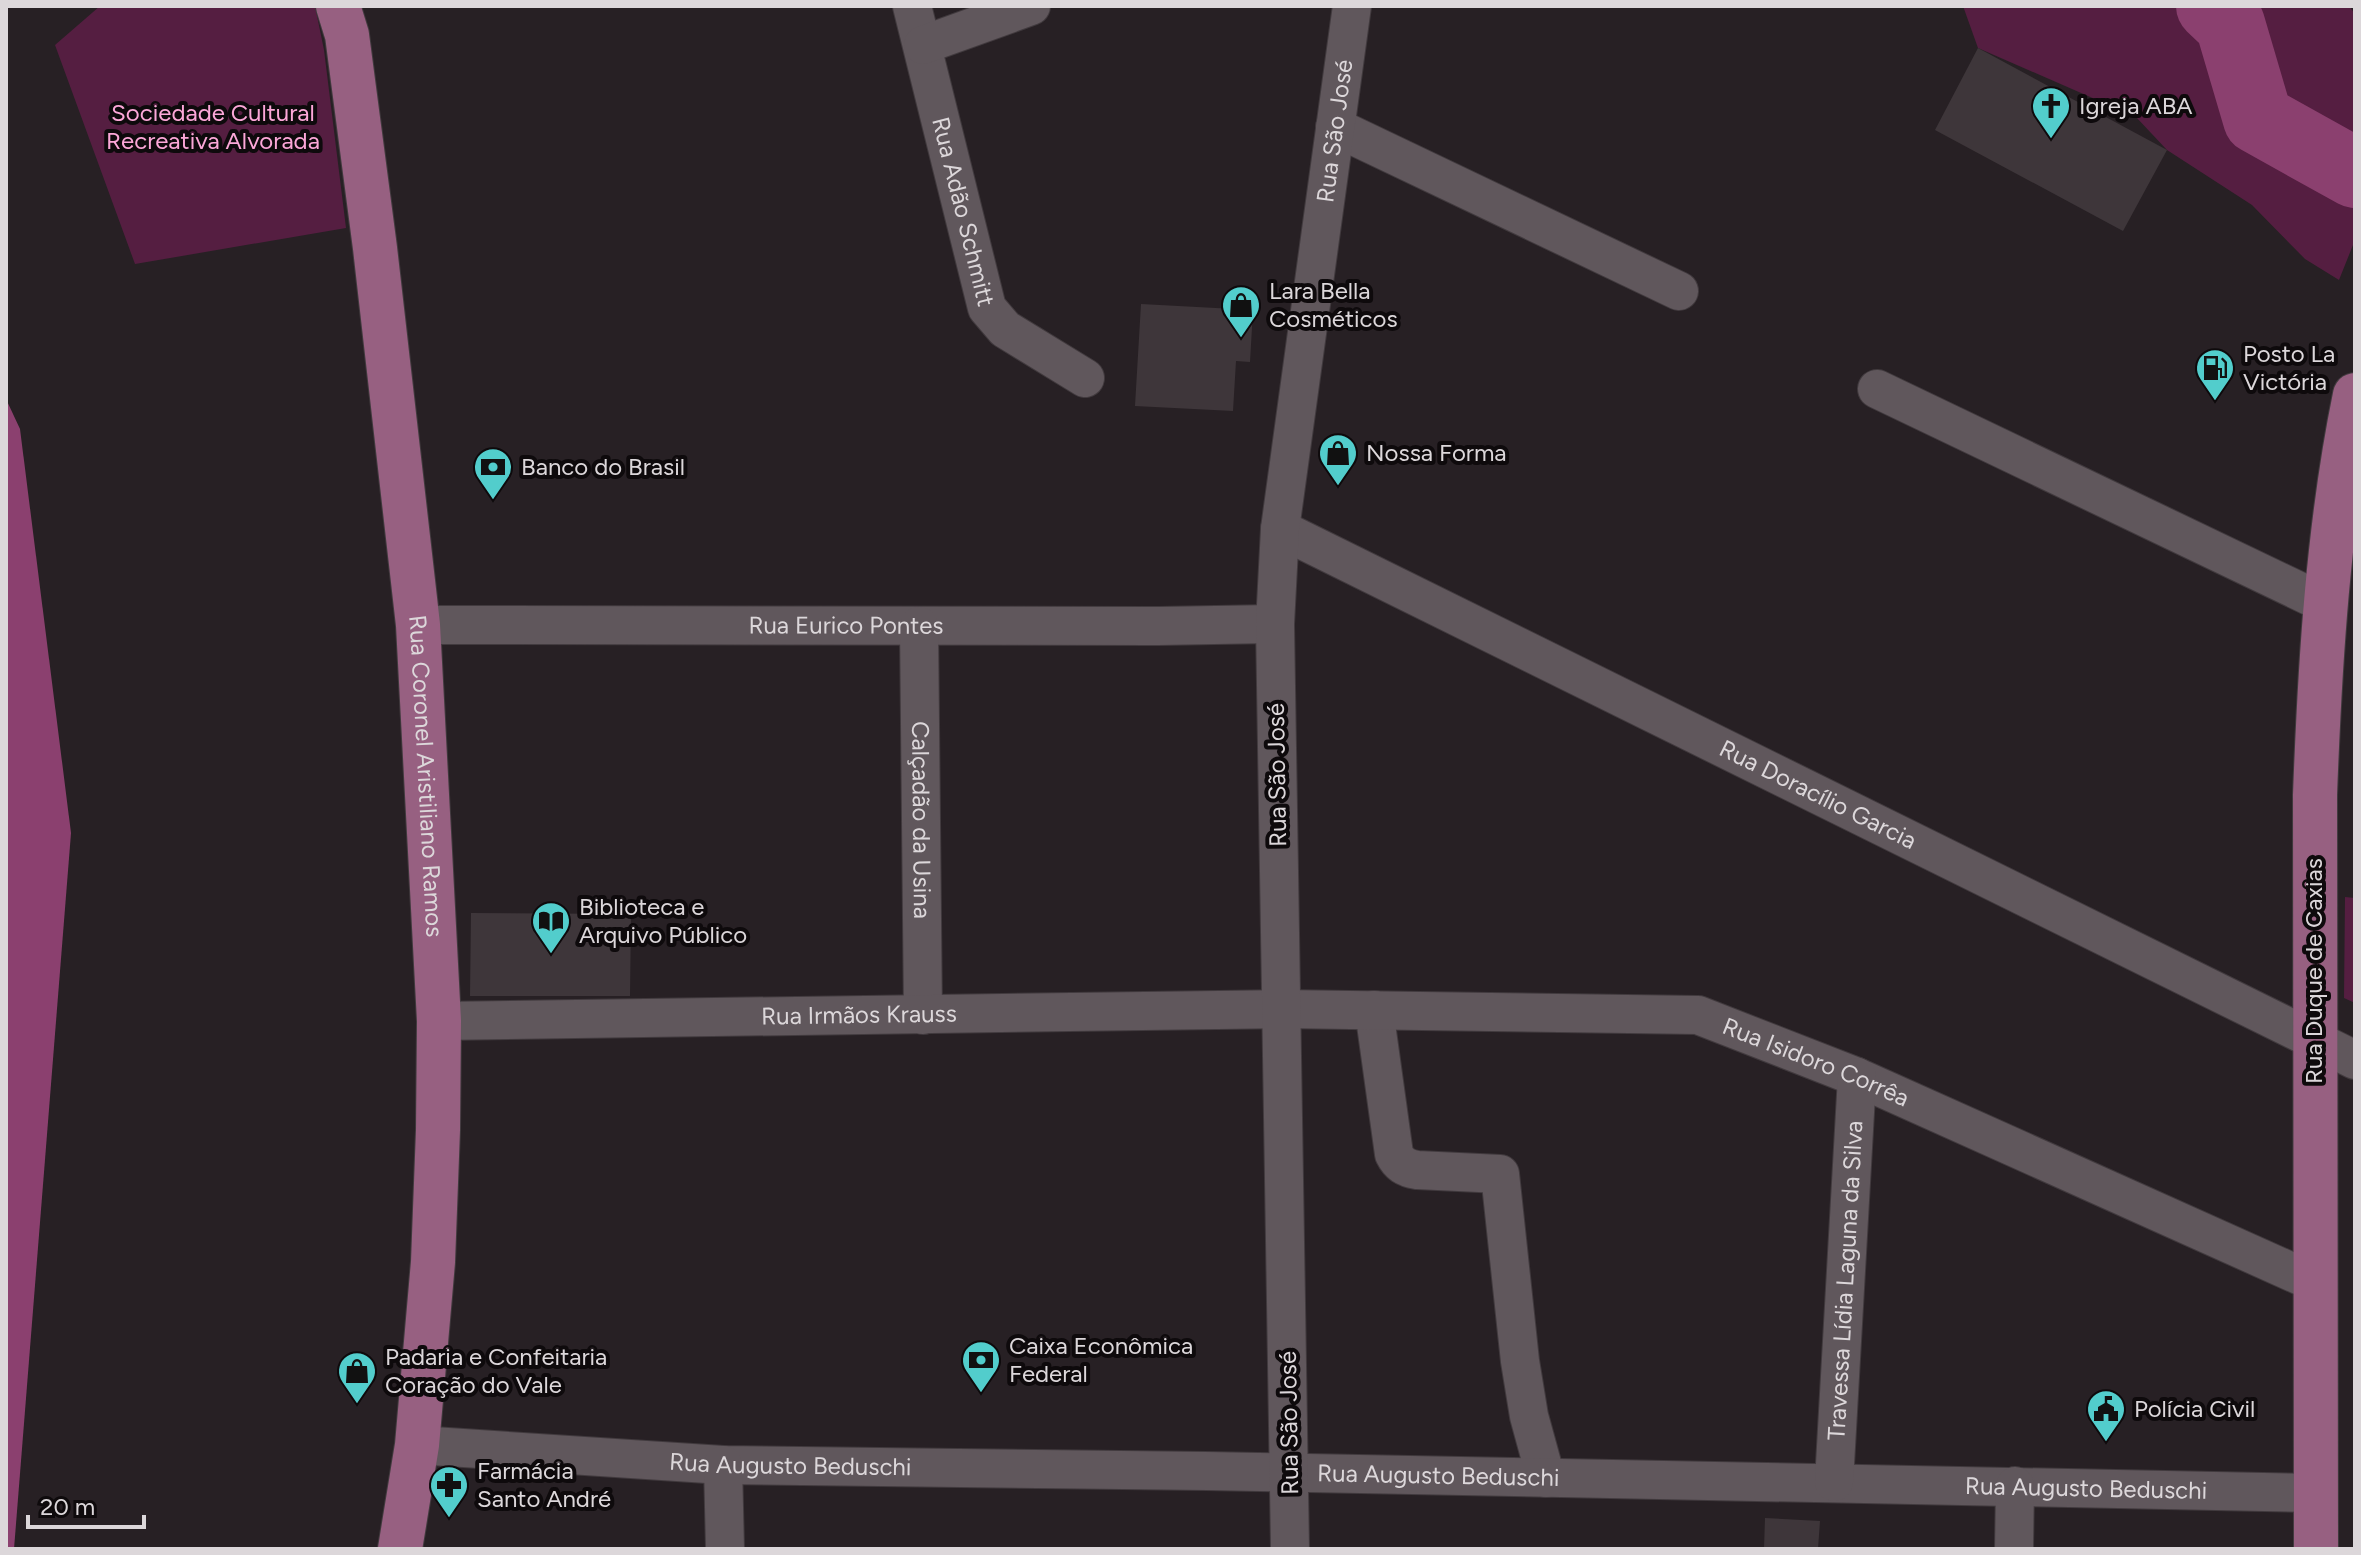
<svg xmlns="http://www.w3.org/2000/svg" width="2361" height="1555" font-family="Figtree,sans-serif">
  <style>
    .green { fill: #551e41 }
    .water { fill: #8b406f }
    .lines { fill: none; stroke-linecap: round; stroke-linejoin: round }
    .river { stroke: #8b406f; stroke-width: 70 }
    .building { fill: #3e363a }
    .minor-casing { stroke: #413a3e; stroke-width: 40 }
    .major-casing { stroke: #413a3e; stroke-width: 46 }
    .minor { stroke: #60575c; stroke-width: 38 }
    .major { stroke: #976081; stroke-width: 44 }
    .labels { text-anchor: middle; stroke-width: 8; stroke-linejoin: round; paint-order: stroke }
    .poi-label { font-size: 24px; fill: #dcd7da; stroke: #0e0a0c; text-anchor: start }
    .park-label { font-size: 24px; fill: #fca7d8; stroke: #0e0a0c }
    .street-label { font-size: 24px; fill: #dcd7da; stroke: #0e0a0c }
  </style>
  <rect width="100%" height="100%" fill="#272024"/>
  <path class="green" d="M100,6H315L324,50L346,228L135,264L55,45Z
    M1963,6H2349L2355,14V240L2339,280L2305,259L2252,205L2167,150L2136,117L1978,48Z
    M2345,897L2355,898V1003L2344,998Z"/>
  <path class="water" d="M6,399L20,429L71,833L14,1549H6Z"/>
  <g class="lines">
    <path class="river" d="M2211,6L2230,24L2258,119L2355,173"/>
  </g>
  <path class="building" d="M1978,48L2167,150L2123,231L1935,130Z
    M1141,304L1253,310L1250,362L1236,361L1233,411L1135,406Z
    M471,913L631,914L630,996H470Z
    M1765,1518L1820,1521L1818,1549H1764Z"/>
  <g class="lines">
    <defs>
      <g id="minor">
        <path id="s1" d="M912,6L987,308L1005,329L1085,378"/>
        <path d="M923,45L1031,6"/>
        <path d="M1335,127L1679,291"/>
        <path d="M1877,389L2326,604"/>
        <path id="s2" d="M1280,529L2355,1060"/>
        <path id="s3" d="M418,625L1158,626L1275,624"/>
        <path id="s4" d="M919,626L923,1015"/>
        <path d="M1374,1010L1394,1154C1399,1164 1405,1168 1417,1170L1500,1174L1520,1361L1529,1416L1546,1478"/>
        <path id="s5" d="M439,1021L1281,1009L1698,1015L1857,1077L2314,1282"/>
        <path id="s6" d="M417,1445L723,1465L1206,1471L2316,1493"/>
        <path d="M723,1465L725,1549"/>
        <path id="s7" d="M1834,1482L1857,1077"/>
        <path id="s8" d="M1290,1549L1275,624L1280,529L1352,6"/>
        <path d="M2014,1549L2015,1486"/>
      </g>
      <g id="major">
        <path id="s9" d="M338,6L347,35L375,248L418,625L439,1021L438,1130L433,1262L417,1445L400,1549"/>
        <path d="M2316,1549L2315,795C2320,661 2328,526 2355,395"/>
      </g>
    </defs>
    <use href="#minor" class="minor-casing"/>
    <use href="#major" class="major-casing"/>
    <use href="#minor" class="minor"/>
    <use href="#major" class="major"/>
  </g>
  <defs>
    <symbol id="church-pin" viewBox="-11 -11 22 30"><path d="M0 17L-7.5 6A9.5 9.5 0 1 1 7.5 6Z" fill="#52cdcc" stroke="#0e0a0c"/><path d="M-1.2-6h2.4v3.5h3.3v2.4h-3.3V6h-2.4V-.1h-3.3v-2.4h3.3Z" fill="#111"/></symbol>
    <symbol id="shop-pin" viewBox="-11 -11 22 30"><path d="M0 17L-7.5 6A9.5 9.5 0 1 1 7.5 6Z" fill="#52cdcc" stroke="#0e0a0c"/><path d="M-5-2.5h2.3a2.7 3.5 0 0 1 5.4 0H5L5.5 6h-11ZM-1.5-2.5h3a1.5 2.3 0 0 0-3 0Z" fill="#111"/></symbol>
    <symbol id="fuel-pin" viewBox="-11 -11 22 30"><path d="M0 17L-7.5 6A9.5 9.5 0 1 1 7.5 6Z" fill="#52cdcc" stroke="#0e0a0c"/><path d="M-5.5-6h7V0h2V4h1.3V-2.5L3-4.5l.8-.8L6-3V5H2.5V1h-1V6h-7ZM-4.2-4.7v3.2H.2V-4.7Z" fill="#111"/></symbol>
    <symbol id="bank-pin" viewBox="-11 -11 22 30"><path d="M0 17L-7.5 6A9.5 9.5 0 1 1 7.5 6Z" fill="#52cdcc" stroke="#0e0a0c"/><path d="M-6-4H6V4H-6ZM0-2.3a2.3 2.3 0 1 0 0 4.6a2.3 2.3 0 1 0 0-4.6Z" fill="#111"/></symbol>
    <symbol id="library-pin" viewBox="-11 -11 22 30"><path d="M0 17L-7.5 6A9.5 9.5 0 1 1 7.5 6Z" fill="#52cdcc" stroke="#0e0a0c"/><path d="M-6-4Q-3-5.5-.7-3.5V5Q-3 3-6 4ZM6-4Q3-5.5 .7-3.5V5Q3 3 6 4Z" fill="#111"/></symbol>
    <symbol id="civic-pin" viewBox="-11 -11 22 30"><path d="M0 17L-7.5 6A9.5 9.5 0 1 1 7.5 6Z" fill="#52cdcc" stroke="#0e0a0c"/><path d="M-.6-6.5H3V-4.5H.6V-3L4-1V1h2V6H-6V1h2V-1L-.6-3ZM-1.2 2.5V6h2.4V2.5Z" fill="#111"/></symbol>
    <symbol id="pharmacy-pin" viewBox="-11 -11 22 30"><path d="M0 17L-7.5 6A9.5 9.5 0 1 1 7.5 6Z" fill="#52cdcc" stroke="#0e0a0c"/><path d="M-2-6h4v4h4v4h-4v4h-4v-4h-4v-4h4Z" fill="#111"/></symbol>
  </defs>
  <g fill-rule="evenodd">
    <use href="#church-pin" x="2029" y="84" width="44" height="60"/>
    <use href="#shop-pin" x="1219" y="283" width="44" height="60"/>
    <use href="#fuel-pin" x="2193" y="346" width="44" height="60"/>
    <use href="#shop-pin" x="1316" y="431" width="44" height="60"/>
    <use href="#bank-pin" x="471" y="445" width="44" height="60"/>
    <use href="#library-pin" x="529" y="899" width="44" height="60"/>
    <use href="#bank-pin" x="959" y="1338" width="44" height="60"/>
    <use href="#shop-pin" x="335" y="1349" width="44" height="60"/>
    <use href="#civic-pin" x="2084" y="1387" width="44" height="60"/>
    <use href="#pharmacy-pin" x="427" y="1463" width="44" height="60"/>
  </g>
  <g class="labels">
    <g class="poi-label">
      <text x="2079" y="114">Igreja ABA</text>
      <text x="1269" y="299">Lara Bella<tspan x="1269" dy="28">Cosméticos</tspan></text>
      <text x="2243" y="362">Posto La<tspan x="2243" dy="28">Victória</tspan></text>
      <text x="1366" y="461">Nossa Forma</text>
      <text x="521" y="475">Banco do Brasil</text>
      <text x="579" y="915">Biblioteca e<tspan x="579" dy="28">Arquivo Público</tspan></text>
      <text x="1009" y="1354">Caixa Econômica<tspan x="1009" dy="28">Federal</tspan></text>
      <text x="385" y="1365">Padaria e Confeitaria<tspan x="385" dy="28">Coração do Vale</tspan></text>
      <text x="2134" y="1417">Polícia Civil</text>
      <text x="477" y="1479">Farmácia<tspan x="477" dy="28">Santo André</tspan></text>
    </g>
    <g class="park-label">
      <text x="213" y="121">Sociedade Cultural<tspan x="213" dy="28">Recreativa Alvorada</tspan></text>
    </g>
    <g class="street-label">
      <text dy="8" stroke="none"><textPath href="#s8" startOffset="1422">Rua São José</textPath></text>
      <text dy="8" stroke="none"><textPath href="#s1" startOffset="212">Rua Adão Schmitt</textPath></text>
      <text dy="8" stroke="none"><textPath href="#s3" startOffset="428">Rua Eurico Pontes</textPath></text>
      <text transform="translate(1277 775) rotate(-91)" y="8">Rua São José</text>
      <text dy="8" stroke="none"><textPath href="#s9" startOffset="776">Rua Coronel Aristiliano Ramos</textPath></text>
      <text dy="8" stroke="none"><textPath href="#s2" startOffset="600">Rua Doracílio Garcia</textPath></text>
      <text dy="8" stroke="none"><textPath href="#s4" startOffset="194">Calçadão da Usina</textPath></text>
      <text transform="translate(2314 971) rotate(-90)" y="8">Rua Duque de Caxias</text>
      <text dy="8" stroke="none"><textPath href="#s5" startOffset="420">Rua Irmãos Krauss</textPath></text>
      <text dy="8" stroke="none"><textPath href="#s5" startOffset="1386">Rua Isidoro Corrêa</textPath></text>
      <text dy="8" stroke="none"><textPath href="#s7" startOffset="202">Travessa Lídia Laguna da Silva</textPath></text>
      <text transform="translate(1289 1423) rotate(-91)" y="8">Rua São José</text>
      <text dy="8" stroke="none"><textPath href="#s6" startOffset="374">Rua Augusto Beduschi</textPath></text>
      <text dy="8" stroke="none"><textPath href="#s6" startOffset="1022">Rua Augusto Beduschi</textPath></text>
      <text dy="8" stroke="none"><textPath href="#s6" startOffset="1670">Rua Augusto Beduschi</textPath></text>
    </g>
  </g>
  <rect width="2361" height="1555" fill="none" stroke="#dcd7da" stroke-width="16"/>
  <path d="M28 1515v12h116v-12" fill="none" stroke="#dcd7da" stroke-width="4"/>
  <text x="40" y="1515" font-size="24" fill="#dcd7da" stroke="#0e0a0c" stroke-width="6" paint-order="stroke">20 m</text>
</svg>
